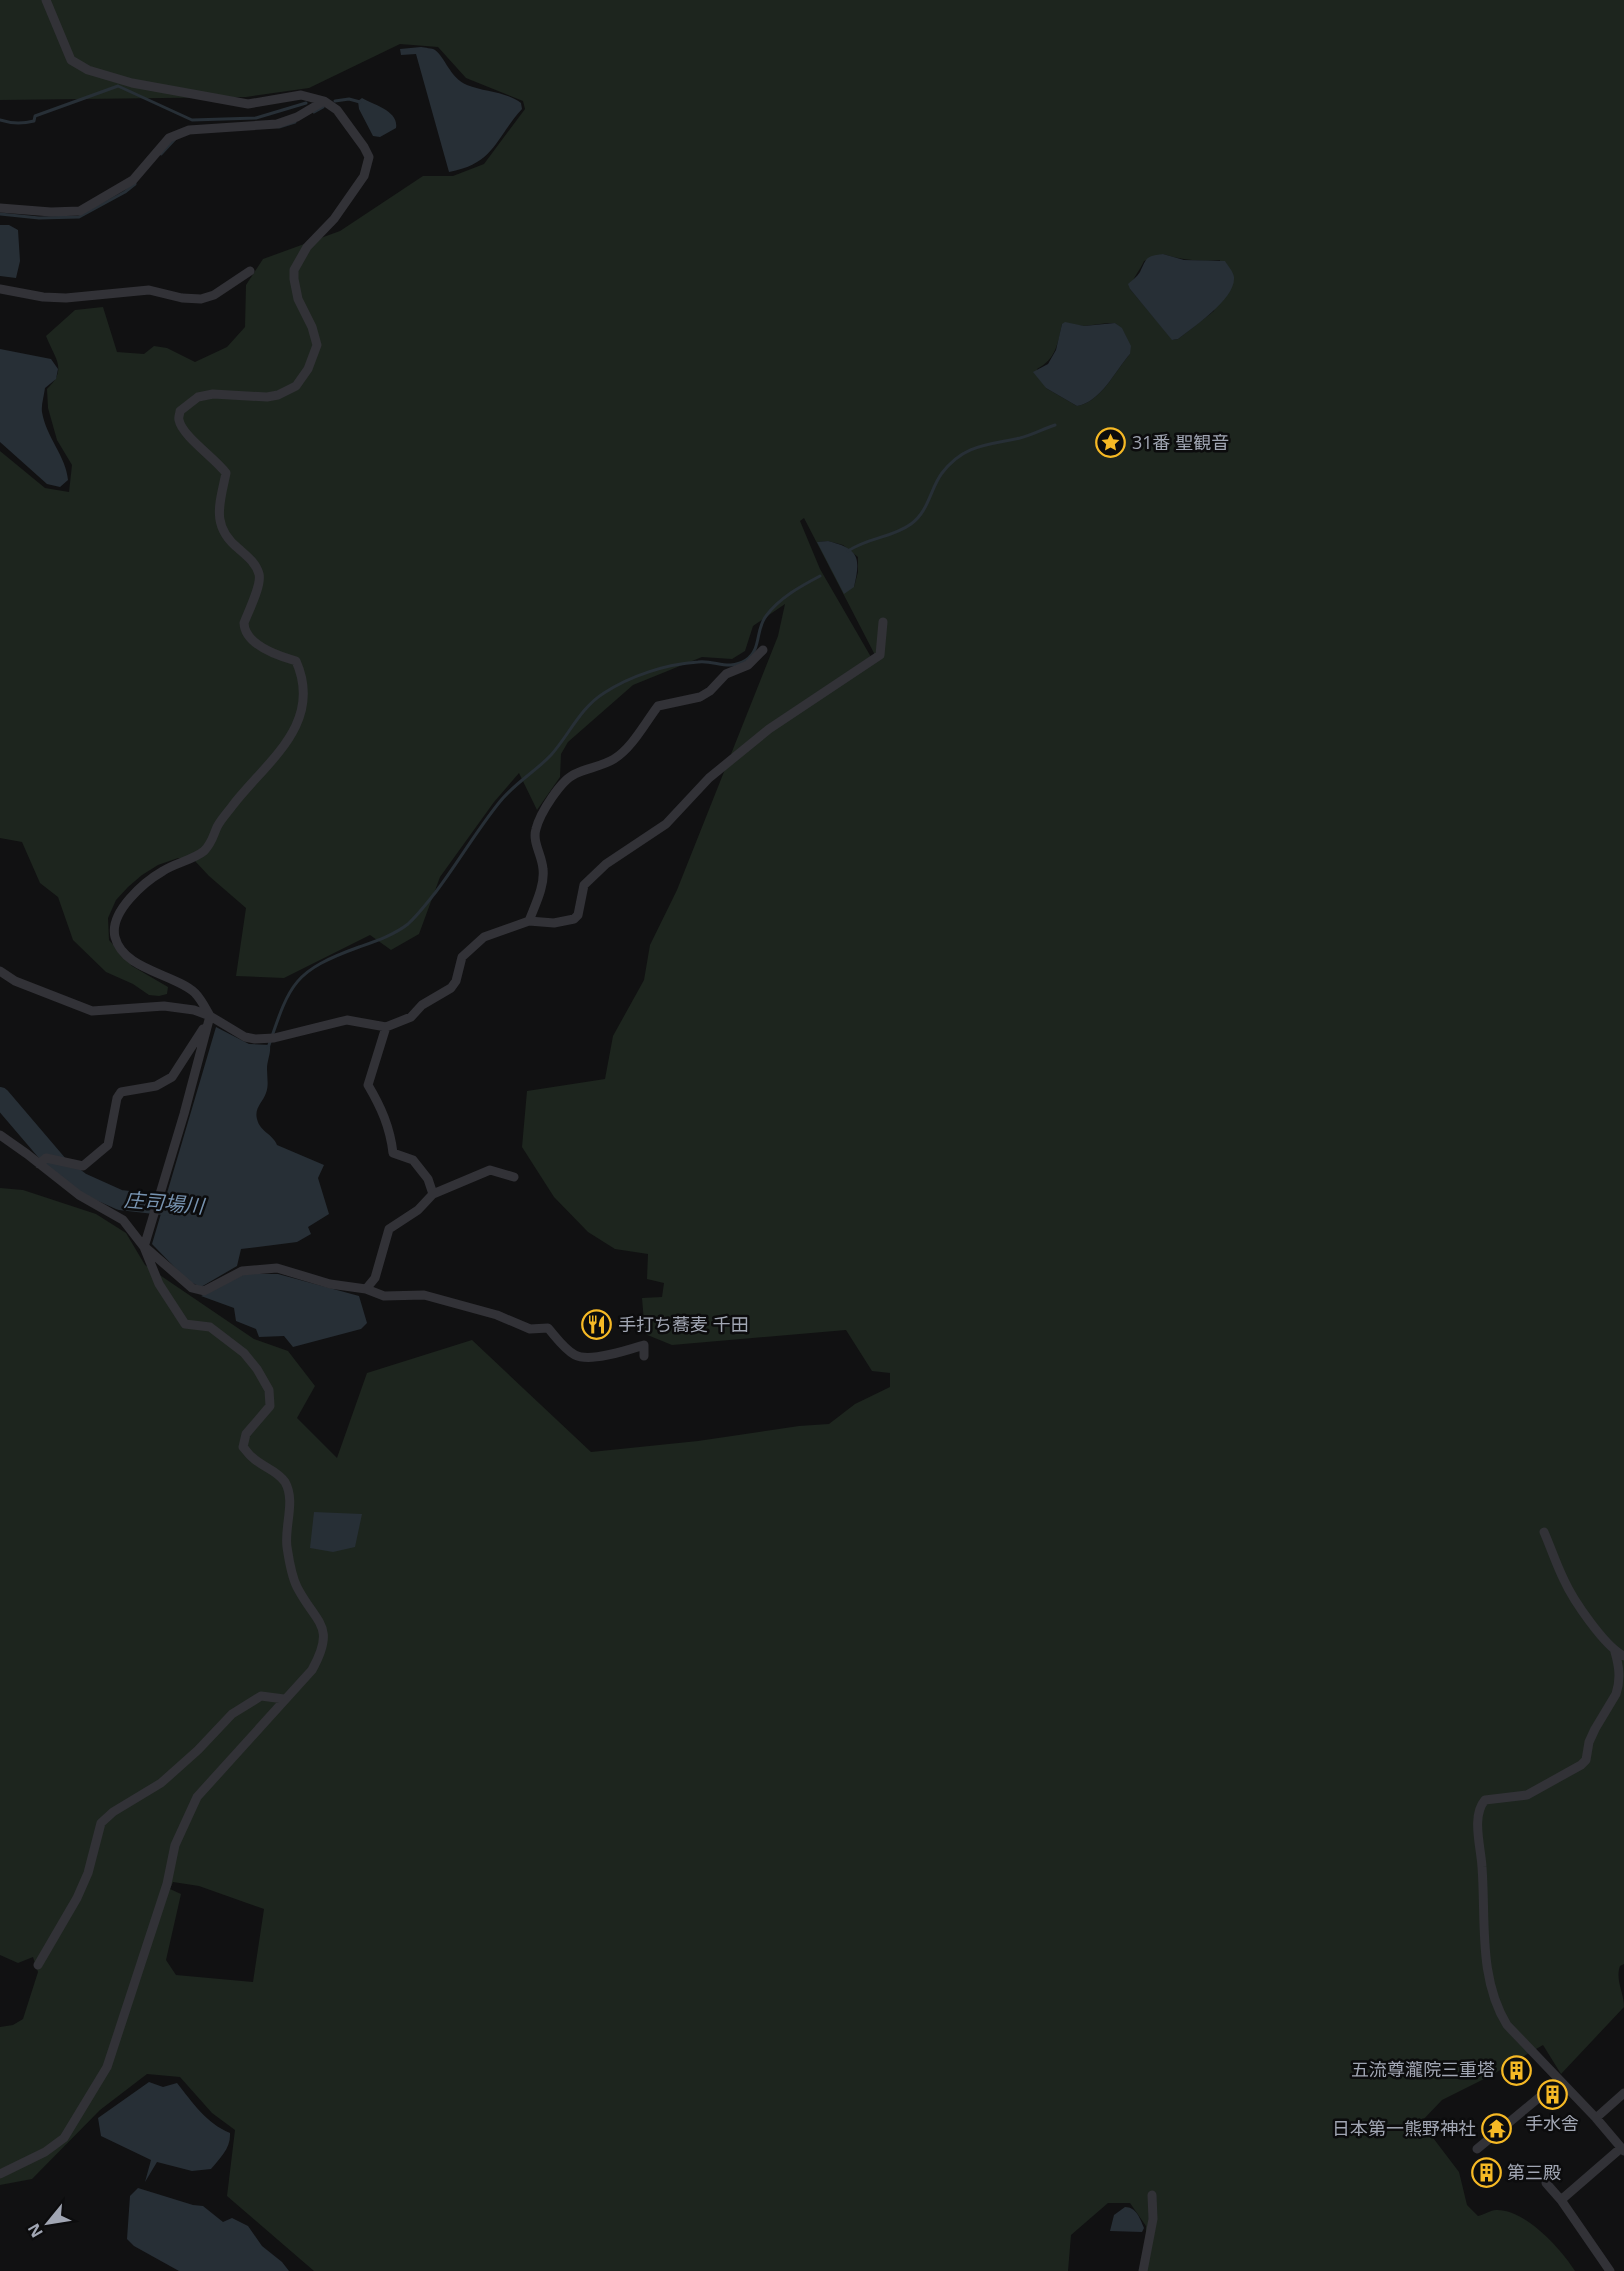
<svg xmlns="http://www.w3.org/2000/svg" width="1624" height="2271" font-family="'Open Sans','Noto Sans JP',sans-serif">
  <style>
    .green { fill: #1d251e; fill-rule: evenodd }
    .water { fill: #272f36 }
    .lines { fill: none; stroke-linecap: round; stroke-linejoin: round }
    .stream { stroke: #272f36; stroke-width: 3 }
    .river { stroke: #272f36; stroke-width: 20 }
    .street { stroke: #323237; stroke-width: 9 }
    .labels { text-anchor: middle; stroke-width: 5; stroke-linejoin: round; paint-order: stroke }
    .poi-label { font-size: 18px; fill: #a1a6b3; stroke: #0c0c0d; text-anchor: start }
    .water-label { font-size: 20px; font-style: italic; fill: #7793b0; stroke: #0c0c0d }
  </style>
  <rect width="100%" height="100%" fill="#111112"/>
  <path class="green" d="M0,0H1624V1964L1620,1966C1615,1980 1624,1992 1624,2007L1561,2074L1543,2045L1490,2076L1442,2100L1421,2122L1459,2172L1467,2205L1478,2216C1483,2215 1491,2210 1496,2210C1525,2209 1561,2249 1575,2271H1145L1146,2226L1130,2203H1108L1071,2235L1068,2271H314L227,2196L235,2130L212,2113L180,2077L147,2074L100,2110L32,2179L0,2185V2027L13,2025L23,2019L38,1972L33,1957L18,1963L0,1955V1188L23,1190L96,1214L126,1233L145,1265L254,1339L288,1351L315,1386L297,1418L337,1458L367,1373L472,1340L591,1452L698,1441L799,1426L829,1424L855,1404L890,1387V1373L872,1371L846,1330L672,1345L645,1334L642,1298L662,1297L664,1283L647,1279L648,1254L615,1249L588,1232L554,1197L522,1147L527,1091L605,1079L613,1036L644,980L650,945L677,890L778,636L785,604L753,626L745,651L732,659L702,657L633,685L568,742L561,754L560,777L537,810L519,773L494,802L440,877L419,934L391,950L370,935L284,978L236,976L246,908L209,876L195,861L178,858L158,865L142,875L128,887L116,900L108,918L109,940L132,966L168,987L167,994L159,996L149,995L133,984L106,972L73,940L58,897L40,883L22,842L0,838V451L45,488L69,492L72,465L57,440L48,408L47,389C68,369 55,359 46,336L75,310L103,307L117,352L144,354L154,346L167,348L195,362L227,347L245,327L246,285L263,259L340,231L423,176H453L484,164L525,109L523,101L466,78L438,47L400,44L309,88L246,97L0,100ZM1163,254C1181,260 1200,262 1220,260L1214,311L1178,339L1173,340L1130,289C1132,278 1140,271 1144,261ZM1108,323H1115C1126,332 1128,340 1130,354C1115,371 1101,402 1077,406L1046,388L1037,369C1056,359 1058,343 1062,324L1084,326ZM804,518L875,655L871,657L820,569L800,521ZM828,541L843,545L858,557V572L854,587L818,542ZM173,1882L199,1886L264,1909L253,1982L176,1975L166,1960L181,1894L170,1889Z"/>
  <path class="water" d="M421,47C425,48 432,48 435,50C445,57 450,78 467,85C484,92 505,91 521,103L522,109C494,140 495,163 449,172L416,54L401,55L400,49Z
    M362,98C374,105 399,111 396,128L380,137L373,136L359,109L358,101Z
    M0,225H9L18,230L20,261L16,278L0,276Z
    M1163,254L1184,260L1225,261C1228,266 1233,271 1234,277C1236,299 1193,327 1178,339L1172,340L1130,289L1128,284C1132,280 1137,277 1140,272C1147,258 1145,256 1163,254Z
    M1065,322L1084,326L1115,323L1122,328L1131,346L1130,354C1115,371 1101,402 1077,406L1046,388L1033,372L1048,364L1056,350L1062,324Z
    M0,349L51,359L58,369L56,379L45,388C44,396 41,405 42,412C46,437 66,456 68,480L60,487L47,484L0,442Z
    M828,541C859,549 861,557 854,587L844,594L817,542Z
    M216,1027L249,1044L270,1045C271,1054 267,1060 267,1069C267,1077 269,1085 266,1093C263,1102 254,1108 257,1119C260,1132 273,1134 277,1145L324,1165L318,1178L329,1214L308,1227L311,1234L297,1242L241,1249L237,1266L201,1287L188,1281L152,1244Z
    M245,1274H278L359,1296L367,1323L361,1329L293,1347L284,1336L259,1337L256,1329L236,1321L234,1308L201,1296Z
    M314,1512L362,1514L355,1547L333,1552L310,1548Z
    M149,2082L163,2087L177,2083C193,2103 206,2123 230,2133C231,2148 220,2158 211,2169L192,2171L157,2162L145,2182L151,2160L101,2136L98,2118Z
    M138,2188L193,2205L203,2206L223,2222L232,2218L248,2226L262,2246L282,2262L289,2271H179L134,2246L127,2239L130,2196Z
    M1125,2207C1136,2207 1140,2218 1144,2228L1142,2232L1110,2231L1114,2215Z"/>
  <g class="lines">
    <path class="stream" d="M335,101L349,99L360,102
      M314,112L323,107
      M0,120C12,124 22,124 34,121L35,116L118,86L192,120L256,118L306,103
      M279,127L295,122
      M161,154L175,139
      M0,214L39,218L79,217L125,192L135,184
      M848,551C869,537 892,538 911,524C929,511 930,489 942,473C964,444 988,445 1020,438C1032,435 1043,429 1055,425
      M268,1048C290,983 293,971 359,947C376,941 394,935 408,924C418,915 427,903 435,893C457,864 475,833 498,804C514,783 534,773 551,755C569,735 580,708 604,693C630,676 666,664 698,662C716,660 728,671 746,660C762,649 755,630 766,616C779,598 801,586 820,576"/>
    <path class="river" d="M0,1097L58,1165L80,1182L120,1200L190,1208"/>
    <path class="street" d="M46,0L71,60L88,70L132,83L248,104L301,95L324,101L337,110L364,147L369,157L364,176L334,219L307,247L294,270V279L298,299L312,327L317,345L308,369L296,386L278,395L267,397L213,394L198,397L180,411C180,414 178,417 179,420C182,436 215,458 226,473C220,503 210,526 239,549C247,556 256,563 259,574C262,585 248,612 244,623C245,645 278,656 296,661C324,724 266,762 233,805C228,812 221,819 217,827C213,836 212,843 204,851C193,860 175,863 163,871C144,882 109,912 115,937C123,970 175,974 195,993C201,999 206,1009 210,1016L184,1114L144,1247
      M0,208L51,212L80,211L133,180L169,138L189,130L277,124L297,117L324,101
      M0,289L43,297L66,298L149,290L182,298L201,299L214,295L250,271
      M529,921C535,905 545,886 543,869C542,855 532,842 536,829C540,813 561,780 575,774C587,768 603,766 614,759C632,748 645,723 658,706L700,697L710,691L726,674L748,665L763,650
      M0,971L15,981L92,1011L164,1006L194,1010L210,1016L245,1037L255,1039L274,1038L347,1020L386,1027L411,1017L422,1005L451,988L456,981L462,957L484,937L529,921L554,923L574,919L578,915L584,885L606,864L666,824L709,778L769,729L880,655L883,622
      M0,1135L27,1154L79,1195L123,1220L144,1247L159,1284L185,1324L210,1327L244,1353L257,1369L269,1390L270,1406L246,1434L243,1447C246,1450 249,1455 252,1457C262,1467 277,1470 285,1482C296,1501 284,1527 287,1547C289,1560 291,1575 297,1587C316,1624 337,1625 312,1670L197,1797L175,1845L167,1884L107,2067L64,2138L45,2152L0,2174
      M39,1164L46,1158L83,1166L108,1145L117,1098L121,1092L156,1086L172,1077L203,1029
      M433,1194L490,1170L514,1177
      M146,1248L192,1288L204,1291L242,1271L277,1268L330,1284L366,1289L375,1278L389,1229L418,1210L433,1194L428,1179L413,1160L393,1153C390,1127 381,1107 368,1085L386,1027
      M366,1289L384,1296L424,1295L497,1315L530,1329L548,1328C556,1337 564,1349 575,1355C590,1363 628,1350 644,1345V1356
      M1544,1532C1551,1548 1556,1564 1564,1580C1573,1600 1605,1647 1624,1656
      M1615,1652C1619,1666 1621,1679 1616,1694L1595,1729L1589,1742L1586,1760L1581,1765L1527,1795L1485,1800C1471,1816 1481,1847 1482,1867C1486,1920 1478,1978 1507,2025L1596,2118L1624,2151
      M38,1965L77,1898L88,1873L101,1823L113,1812L161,1783L198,1750L232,1714L261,1696L284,1699
      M1596,2118L1624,2093
      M1477,2149L1559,2081
      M1546,2183L1561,2200
      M1143,2271L1153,2219L1152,2195
      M1610,2271L1561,2200L1621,2148"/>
  </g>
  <defs>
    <symbol id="sight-ring" viewBox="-11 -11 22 22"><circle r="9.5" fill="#0c0c0d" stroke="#f6b925" stroke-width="1.5"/><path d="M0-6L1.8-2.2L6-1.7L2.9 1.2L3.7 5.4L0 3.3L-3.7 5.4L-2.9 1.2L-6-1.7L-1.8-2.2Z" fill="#f6b925"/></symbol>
    <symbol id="restaurant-ring" viewBox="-11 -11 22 22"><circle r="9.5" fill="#0c0c0d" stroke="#f6b925" stroke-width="1.5"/><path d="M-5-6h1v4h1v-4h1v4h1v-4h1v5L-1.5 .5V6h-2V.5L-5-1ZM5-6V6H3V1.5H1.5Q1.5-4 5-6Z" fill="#f6b925"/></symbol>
    <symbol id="building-ring" viewBox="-11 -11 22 22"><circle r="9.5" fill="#0c0c0d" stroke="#f6b925" stroke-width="1.5"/><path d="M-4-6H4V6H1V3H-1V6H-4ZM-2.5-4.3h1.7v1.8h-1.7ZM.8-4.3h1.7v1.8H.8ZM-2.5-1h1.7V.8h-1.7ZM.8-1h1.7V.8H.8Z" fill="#f6b925"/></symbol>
    <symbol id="temple-ring" viewBox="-11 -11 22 22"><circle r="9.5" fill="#0c0c0d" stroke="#f6b925" stroke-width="1.5"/><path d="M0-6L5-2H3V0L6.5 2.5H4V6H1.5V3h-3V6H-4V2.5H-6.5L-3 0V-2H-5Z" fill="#f6b925"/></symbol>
  </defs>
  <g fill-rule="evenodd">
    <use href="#sight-ring" x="1094" y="426" width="33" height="33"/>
    <use href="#restaurant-ring" x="580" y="1308" width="33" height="33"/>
    <use href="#building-ring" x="1500" y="2054" width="33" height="33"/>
    <use href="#building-ring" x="1536" y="2078" width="33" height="33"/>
    <use href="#temple-ring" x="1480" y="2112" width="33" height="33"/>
    <use href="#building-ring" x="1470" y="2156" width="33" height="33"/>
  </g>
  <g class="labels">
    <g class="poi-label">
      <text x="1132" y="449">31番 聖観音</text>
      <text x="618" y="1331">手打ち蕎麦 千田</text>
      <text x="1495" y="2076" text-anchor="end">五流尊瀧院三重塔</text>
      <text x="1552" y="2130" text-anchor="middle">手水舎</text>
      <text x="1476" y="2135" text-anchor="end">日本第一熊野神社</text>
      <text x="1507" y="2179">第三殿</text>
    </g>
    <g class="water-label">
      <text transform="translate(164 1203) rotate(5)" y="7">庄司場川</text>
    </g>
  </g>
  <g transform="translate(48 2223) rotate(240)" stroke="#0c0c0d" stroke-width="4.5" paint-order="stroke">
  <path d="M0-4.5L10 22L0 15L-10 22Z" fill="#a1a6b3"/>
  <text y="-9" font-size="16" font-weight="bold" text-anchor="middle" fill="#a1a6b3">N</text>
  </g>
</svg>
